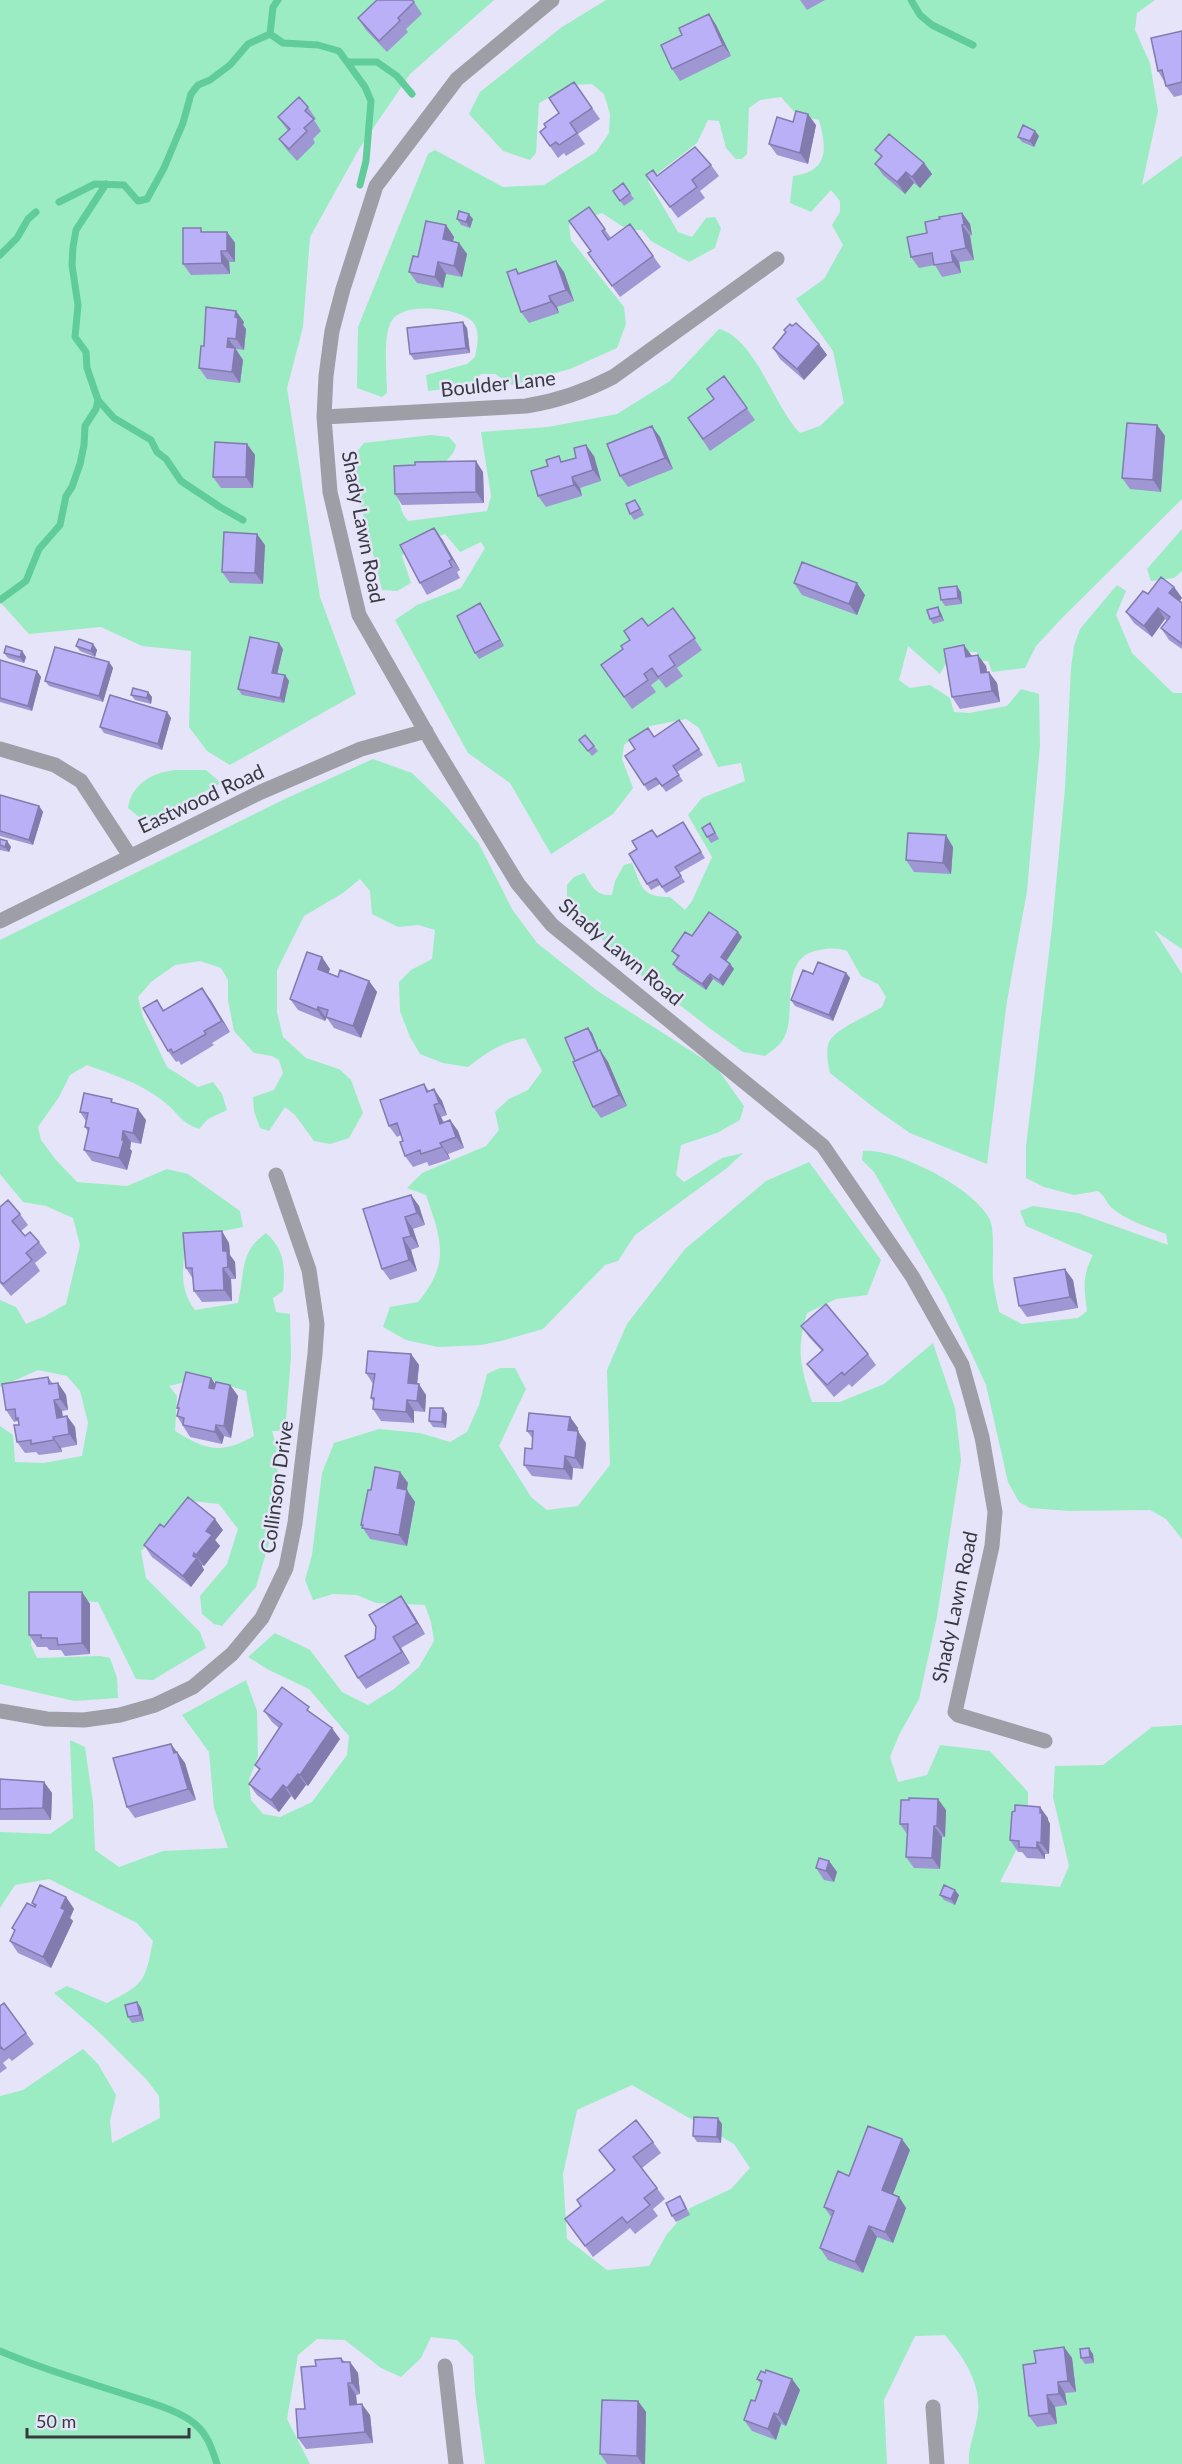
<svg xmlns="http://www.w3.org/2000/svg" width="1182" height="2464" font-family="Lato,sans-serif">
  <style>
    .green { fill: #9becc2; fill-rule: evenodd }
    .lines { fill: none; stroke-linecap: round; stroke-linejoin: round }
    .stream { stroke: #5fcc99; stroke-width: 7 }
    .minor { stroke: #9e9ea6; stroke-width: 15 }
    .wall { fill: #9f97d4 }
    .shaded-wall { fill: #827bad }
    .building { fill: #b9b0f7; stroke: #827bad; stroke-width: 1.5 }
    .labels { text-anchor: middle; stroke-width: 5; stroke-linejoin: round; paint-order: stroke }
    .street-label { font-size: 20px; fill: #3a3942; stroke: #e5e4f8 }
  </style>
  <rect width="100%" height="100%" fill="#e5e4f8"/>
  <path class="green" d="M0,0H494L410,74L359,149L310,237L303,327L287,388L320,597L356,694L230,765L207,751L189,727L191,651L142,646L101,627L29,634L0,602Z
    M606,0H1155L1137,13L1135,30L1150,63L1158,111L1142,185L1182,156V499L1062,618L1036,646L1025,668L992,672L988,661H978L977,652L952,653L940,674L908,646L899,680L910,688L930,685L950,698L954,712L969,713L1007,706L1021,689L1039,694L1040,745L1027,891L1007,1001L987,1164L910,1133L877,1110L830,1073C828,1063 825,1049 830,1040C838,1028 869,1015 882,1007L886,997L878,984L861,976L847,951C837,948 830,948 820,950C775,956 800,1017 782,1041C778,1047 770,1052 765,1056L743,1052L712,1030L628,965L567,904V885L574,877L584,873C592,886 595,896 612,895L615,881L624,865L632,863C642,887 641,897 670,897L685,910L692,901L712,857L688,815L702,798L745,781L741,763L718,767L699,728L686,719L650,726L624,745L622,759L633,788L613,814L551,854L510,783L468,753L395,620L417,605L461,588L485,548L481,542L460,552L445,534L411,547L402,556L411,583L397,591L382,590L355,482L353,456L364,443L431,435L449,437L456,445C453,465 412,483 396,493L403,514L408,521L487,511L491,496L481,432L548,427L617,414L670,381L719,329C756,339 774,407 800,433L820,426L844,403L833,351L796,299L824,279L843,245L832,225L840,212V201L831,190L811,212L790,203L793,176C829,171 827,149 819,120L797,115L781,97L760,100L749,108L747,154L742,159H736L726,148L719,121L708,120L697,143L648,181L678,232L692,237L706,218L715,217L721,228L715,248L689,262L651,241L642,230H628L602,213L569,225L571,240L624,307L626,324L617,348L570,369L512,385L495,374H481L472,386L428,391L426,375L467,364L475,357C477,347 481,330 472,321C458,308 406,302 393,319C382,331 387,376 387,393L382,397L357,388L358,327L428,154L435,150L503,187L544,185L596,152L609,133L610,114L604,94L592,84L572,85L539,103L536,153L530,160L503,151L469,114L480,92L562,27Z
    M1182,529V571L1174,578L1151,581L1147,569Z
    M1117,585L1126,591L1116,615L1132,653L1173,693H1182V949L1154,930L1182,974V1539L1166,1519L1150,1510L1069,1511L1030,1508L1019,1502L1008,1482L986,1385L945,1296L874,1172L862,1160L863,1151C896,1148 976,1189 990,1220C995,1230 992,1266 993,1280C994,1291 997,1301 999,1312L1022,1324L1078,1318L1087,1311C1084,1288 1082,1276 1093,1255L1026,1226L1020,1211L1033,1206L1078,1213L1168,1245L1166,1234C1148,1227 1128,1221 1113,1209C1107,1204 1105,1196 1098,1191L1074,1195L1044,1187L1026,1178V1147L1052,927L1065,788L1071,668L1074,646L1080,629Z
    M373,759L412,773L447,807L479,844L512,909L537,943L599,992L716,1067L744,1106L740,1120L717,1133L681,1145L676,1175L684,1182L722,1158L743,1153L727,1168L635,1235L618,1261L605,1265L543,1329L501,1341L481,1345L438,1347L406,1340L383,1327L390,1307L418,1302C451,1263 441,1239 426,1195L407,1188L422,1173L486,1146L499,1130L495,1112L509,1099L528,1090L542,1071L525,1038C502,1042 486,1053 468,1067L443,1063L420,1054L410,1037L400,1011L399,982L411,970L432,959L435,930L418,925L398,927L372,914L370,891L360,879L343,893L304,916L277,970V1012L283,1037L306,1058L339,1069L351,1080L363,1113L349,1138L330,1144L314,1141L295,1115L285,1107L269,1131L260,1128L254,1111L253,1097L274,1090L283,1073L279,1060L272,1056L254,1053L234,1031L228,1000V980L221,968L200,961L175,965L151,982L138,997L143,1017L167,1067L198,1087L213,1082L222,1094L227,1110L208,1119L199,1129C178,1121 179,1113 163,1101C141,1083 113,1075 87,1065L70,1075L59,1097L38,1127L41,1140L56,1160L77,1182L127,1186L167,1169L188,1174L240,1211L243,1227L198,1236L185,1245C183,1271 179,1289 195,1310L238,1303C245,1273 239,1252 266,1233C285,1250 285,1267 283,1291L273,1298L276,1312L290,1314L291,1357L285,1431H272L279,1455L271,1536L256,1587L222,1626L214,1624L202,1614L200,1596L227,1564L238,1529L219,1504L192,1501L141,1551L146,1578L200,1632L206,1648L153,1680L136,1679L98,1602L33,1598L31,1645L37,1658L100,1656L110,1658L117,1678L118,1698L74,1701L0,1684V1426L13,1435L15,1462L44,1463L82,1456L88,1423L80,1391L67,1376L38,1370L0,1387V1300L16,1307L26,1324L45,1316L66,1304L80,1245L73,1218L46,1206L23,1202L0,1174V940L285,799ZM203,1378L246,1391L254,1436C220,1455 206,1450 175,1431L177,1396L169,1386Z
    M175,770H206L221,783L161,815L144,821L128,808C132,784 151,773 175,770Z
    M809,1162L881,1260L867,1295L836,1299L807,1313C796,1351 800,1365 812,1402H840L884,1384L933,1343L955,1408L961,1460L937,1617L919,1699L899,1735L890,1757L898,1782L927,1775L940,1745L990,1751L1028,1792V1827L1000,1882L1060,1887L1069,1866L1053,1797L1055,1766L1103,1765L1152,1727L1182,1725V2464H969C968,2449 973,2438 976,2423C985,2389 966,2360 945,2335L915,2336L884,2400L887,2464H485L475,2392L473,2356L457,2340L431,2337L421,2358L401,2377L381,2368L345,2340L317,2339L298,2355L287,2419L310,2464H0V2096L23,2090L83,2049L98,2064L116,2095L110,2121L112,2143L160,2118L159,2096L147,2080L100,2033L54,1993L67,1986L107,2003C145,1984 145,1981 153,1941L137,1923L49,1879L15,1885L0,1908V1832L50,1834L73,1818L70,1740L85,1747L93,1802L95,1850L119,1867L163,1851L228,1848L214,1808L209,1752L182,1715L246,1680L257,1711L258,1756L249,1780L251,1800L263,1814L280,1817L312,1802L347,1755L349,1736L309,1689L269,1670L248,1657L275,1633L310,1650L342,1692L368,1705L394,1689L419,1667L434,1641L431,1622L425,1605L376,1603L357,1595L333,1594L313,1600L305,1580L312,1555L322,1473L334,1443L379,1429L420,1433L450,1442L467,1432L479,1405L487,1374L500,1368H515L526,1389L499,1446L531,1497L547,1510L578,1506L610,1465L607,1370L627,1324L685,1249L766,1181ZM632,2085L734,2144L750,2168L731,2189L690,2208L667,2234L649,2266L607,2270L567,2239L563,2174L577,2110Z"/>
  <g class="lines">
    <path class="stream" d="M911,0L920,15L932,25L973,45
      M270,34L283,43L318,45L339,51L365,87L371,101L366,161L360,185
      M348,62H377L397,76L412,94
      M106,184L76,230L73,247L72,265L78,305L75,337L86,352L87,368L98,400L114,418L151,440L157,452L166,459L181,481L220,507L243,520
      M59,202L95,184L124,185L138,201L147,199L164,168L183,123L191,94L198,85L210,80L230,65L248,44L270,34L273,7L278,0
      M0,255L17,238L28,219L36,212
      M0,600L26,581L39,549L60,525L66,496L72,487L80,464L84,445L85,426L96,409L98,400
      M0,2351C41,2369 84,2381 127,2395C147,2402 179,2410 195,2424C208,2435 212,2449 217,2464"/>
    <path class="minor" d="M552,0L457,79L376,186L343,289L332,331L326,376L324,417L330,492L359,615L434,746L518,884L552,925L823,1146L912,1276L962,1365L982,1437L995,1512L992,1546L955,1712L958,1715L1045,1741
      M324,417L526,406C558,401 584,392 613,377L777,259
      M0,749L55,765L81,781L130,856
      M0,921L261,792L361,749L426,731
      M0,1711L47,1719L84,1720L120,1715L155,1705L193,1687L232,1654L262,1618L286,1568L295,1523L315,1354L317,1324L309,1270L276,1175
      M445,2366L456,2464
      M933,2407L937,2464"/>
  </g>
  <path class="wall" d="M800,0H825L807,10Z
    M414,2L422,14L406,29L408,32L387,52L366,30L358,18Z
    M709,14L716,25L731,56L680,81L672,69L682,35Z
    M1182,31V95L1174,97L1166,86L1164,81L1158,71Z
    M574,82L600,119L578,134L585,144L566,156L564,153L558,158L540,132L546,127L559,113Z
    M308,107L316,119L314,120L321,131L313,139L315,143L297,161L287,150L279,139L288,131L278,117Z
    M793,122L816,125L808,164L777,155L769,144Z
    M1039,136L1034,147L1022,142L1018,137Z
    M875,150L924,163L932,174L920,188L914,183L905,194L883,175L875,164L881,157Z
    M711,165L719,176L700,191L705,198L678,218L646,175L657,176Z
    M623,183L634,199L624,206L613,191Z
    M589,207L611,238L630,224L661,267L620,297L588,253L590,251Z
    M962,213L970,224L972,235L970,236L974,260L959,262L961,273L942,277L935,265L919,268L911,257L940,219Z
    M457,219H473L470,228L461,225Z
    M446,225L454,237L453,241L459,243L467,254L462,277L446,274L443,288L417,283L409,272L418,257Z
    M204,232H227L235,243V262H229L230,274L191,275L183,264Z
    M516,269L520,274L564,272L574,301L557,307L559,313L529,323L521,312Z
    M244,322L243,325L246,329L244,350L236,349L243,360L240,383L207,379L199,368Z
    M467,328L470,353L414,360L410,354Z
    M784,330L819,344L827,355L804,380L780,359L773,348L786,332Z
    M724,376L755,420L710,451L688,418L714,399Z
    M1157,425L1165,436L1161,492L1130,489L1122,478Z
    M660,437L673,469L628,487L620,476Z
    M247,444L255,455L253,488H221L213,477Z
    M594,456L601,481L580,488L582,496L546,507L538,496L563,462Z
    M483,472L484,503L402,505L395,494Z
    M639,505L644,515L634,520L630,514Z
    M442,539L460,570L457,572L460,578L427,595L420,583Z
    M265,545L263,584L230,583L222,572Z
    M794,583L865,595L857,615L802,595Z
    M1174,587L1182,598L1179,601L1182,603V649L1169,640L1161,628L1167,621L1165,619L1152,637L1134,623L1126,612L1148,594Z
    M961,592L962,604L945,606L941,600Z
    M480,603L504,646L479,659L475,653Z
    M673,608L702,650L677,668L683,676L666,688L659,679L651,685L656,692L632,709L601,665L623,649L648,626Z
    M941,613L944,621L933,624L930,619Z
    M93,644L97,650L95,657L80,651L76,646Z
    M283,649L277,674L285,675L289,681L284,703L242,695L238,689Z
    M22,651L26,657L24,663L8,658L4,653Z
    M972,656L986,666L987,672L997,683L1000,702L960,709L952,697Z
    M0,660L37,671L41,677L32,711L0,702Z
    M109,662L113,668L103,702L49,686L45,681Z
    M148,692L152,697L151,704L135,700L131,695Z
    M167,712L171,718L162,750L104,733L100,727Z
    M679,720L703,755L677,772L683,781L666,792L660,784L648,791L625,756Z
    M579,740L594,746L598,751L592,756Z
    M0,795L39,806L43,812L33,845L0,836Z
    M683,822L705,858L679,873L685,882L666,893L660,885L651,890L647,884L657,837Z
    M710,823L719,839L711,843L707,837Z
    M0,839L7,841L11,847L9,852L0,850Z
    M953,847L951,874L914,872L906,860Z
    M692,936L742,937L726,961L730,964L734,969L723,986L713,979L706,990L677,970L673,964L678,958L672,951Z
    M330,969L328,973L338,977L369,981L377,992L361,1038L334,1028L327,1018L325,1021L298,1010L290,999Z
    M846,973L850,978L833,1021L795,1006L791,1000Z
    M210,999L230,1032L212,1043L214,1045L181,1065L179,1061L176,1062L168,1051L157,1000L164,1010Z
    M588,1028L592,1033L599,1051L600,1050L608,1062L627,1106L601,1118L593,1107Z
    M424,1084L429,1091L434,1089L442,1101L447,1115L441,1117L444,1122L450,1120L458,1131L464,1148L448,1154L450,1159L429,1166L427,1162L413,1167L405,1156L403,1141L401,1135L397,1137L389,1126Z
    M115,1103L146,1120L141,1144L131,1142L130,1149L132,1151L127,1170L92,1161L84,1150L88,1132L85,1127L86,1121L80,1112Z
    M411,1195L419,1206L425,1225L413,1229L419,1247L411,1250L417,1271L390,1280L382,1269Z
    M0,1207L20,1214L28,1225L21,1231L25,1236L39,1242L47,1253L35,1263L40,1271L11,1296L0,1283Z
    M229,1243L230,1255L235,1262L236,1279H231L232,1301L202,1302L194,1291L193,1279L186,1268Z
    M1073,1280L1078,1308L1027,1317L1019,1306Z
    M801,1326L868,1354L876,1365L852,1387L849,1384L834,1397L815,1375L807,1364L822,1351L809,1337Z
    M411,1354L419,1365L417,1384L426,1395L425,1412L414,1411V1423L381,1421L373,1409L374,1403L371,1398L373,1384L366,1373Z
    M48,1377L53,1384L58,1383L66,1395L68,1410L62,1411L63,1417L67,1416L75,1427L77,1445L61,1448L62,1452L39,1455L36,1452L25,1453L17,1442L19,1423L18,1421L14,1422L6,1410Z
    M215,1384L230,1385L238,1396L231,1438L224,1436L222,1444L190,1437L177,1416L178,1410L177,1408Z
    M443,1408L447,1414L446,1428L433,1427L429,1421Z
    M570,1417L578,1428L577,1431L586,1443L583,1469L573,1468L572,1480L532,1476L524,1465L532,1449L533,1439L527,1431Z
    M400,1472L408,1483L406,1490L415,1502L407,1546L370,1539L361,1525L371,1490Z
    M164,1527L223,1530L215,1540L220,1546L204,1566L202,1565V1566L204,1570L191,1587L152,1557L144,1545Z
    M82,1592L90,1604V1654L65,1656L61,1650H49L47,1647H37L29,1635Z
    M409,1607L425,1634L401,1648L410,1663L366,1689L358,1678L375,1639Z
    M264,1711L315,1716L340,1739L308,1786L306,1785L295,1800L291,1796L279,1812L257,1795L249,1784L259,1770L255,1765L279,1728L272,1722Z
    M177,1752L185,1763L196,1800L135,1818L127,1807Z
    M0,1779L44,1782L52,1793L51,1820H0Z
    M946,1810L945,1837H942L940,1869L914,1868L906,1857L907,1834L900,1824Z
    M1048,1818V1820L1050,1824L1049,1854H1045V1859L1027,1858L1022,1852H1018L1010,1840Z
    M829,1861L837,1872L834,1882L824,1880L816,1868Z
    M940,1895H959L955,1905L944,1900Z
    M66,1897L74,1909L70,1918L73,1921L51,1968L18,1953L10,1941L14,1931L12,1928L34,1906L32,1903Z
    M137,2002L141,2008L144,2021L132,2023L128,2017Z
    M0,2006L26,2033L34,2044L12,2061L9,2058L3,2063L7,2068L0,2073Z
    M722,2124L721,2143L697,2142L693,2136Z
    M653,2142L661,2153L642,2168L665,2199L653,2209L658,2216L635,2234L630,2228L593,2257L565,2219L581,2206L614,2170L599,2150Z
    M910,2150L892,2195L899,2197L906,2208L893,2243L877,2237L863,2273L828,2260L820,2248L832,2218L824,2207L849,2176Z
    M680,2196L684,2202L690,2215L676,2222L672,2216Z
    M1064,2347L1072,2358L1076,2392L1065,2393L1067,2405L1055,2407L1057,2424L1037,2427L1029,2416L1036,2363Z
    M1093,2354L1094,2363L1085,2364L1081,2358Z
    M341,2358L345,2362H350L358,2373L360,2394L356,2395L357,2404L370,2415L373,2443L306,2449L298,2438L316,2366Z
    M765,2373L792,2379L800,2390L786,2426L781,2424L776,2440L752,2431L744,2420L755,2401L761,2384L757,2379Z
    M638,2401L646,2412L645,2464H607L600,2454Z"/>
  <path class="shaded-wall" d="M709,14L716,25L731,56L723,45Z
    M808,114L816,125L808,164L800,153Z
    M1035,131L1039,136L1034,147L1030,141Z
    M924,163L932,174L920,188L912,177Z
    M906,172L914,183L905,194L897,182Z
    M962,213L970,224L972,235L964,224Z
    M469,214L473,219L470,228L466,222Z
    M446,225L454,237L451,251L443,239Z
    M962,225L970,236L974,260L966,248Z
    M227,232L235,243V262L227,251Z
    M459,243L467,254L462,277L454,266Z
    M221,251L229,262L230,274L222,263Z
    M951,251L959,262L961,273L953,262Z
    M556,261L564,272L574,301L566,290Z
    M438,262L446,274L443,288L435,277Z
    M549,296L557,307L559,313L551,302Z
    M236,311L244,322L243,325L246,329L244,350L236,339Z
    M463,322L467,328L470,353L466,348Z
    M228,338L243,360L240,383L232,372L227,347Z
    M819,344L827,355L804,380L797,369Z
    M1157,425L1165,436L1161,492L1153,480Z
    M652,426L660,437L673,469L665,458Z
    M247,444L255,455L253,488L246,477Z
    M586,445L594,456L601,481L593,470Z
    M476,461L483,472L484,503L476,492Z
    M572,477L580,488L582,496L574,485Z
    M434,528L442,539L460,570L452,559Z
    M257,534L265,545L263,584L255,573Z
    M857,583L865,595L857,615L849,604Z
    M957,586L961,592L962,604L958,598Z
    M1174,587L1182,598L1177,605L1169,593Z
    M480,603L484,609L504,646L500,640Z
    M938,607L941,613L944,621L940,616Z
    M1158,608L1165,619L1152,637L1144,626Z
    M279,643L283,649L276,679L272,673Z
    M93,644L97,650L95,657L91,651Z
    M964,645L972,656L966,657Z
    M22,651L26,657L24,663L20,657Z
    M978,655L986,666L989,684L981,673Z
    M109,662L113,668L103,702L99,696Z
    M37,671L41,677L32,711L28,706Z
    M989,672L997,683L1000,702L992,691Z
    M285,675L289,681L284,703L280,698Z
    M148,692L152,697L151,704L147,698Z
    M167,712L171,718L162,750L158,744Z
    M39,806L43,812L33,845L29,840Z
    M946,835L953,847L951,874L943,863Z
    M7,841L11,847L9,852L5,847Z
    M738,932L742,937L725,963L721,957Z
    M322,957L330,969L326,980L318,969Z
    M730,964L734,969L723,986L719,980Z
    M846,973L850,978L833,1021L829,1015Z
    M710,974L713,979L706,990L702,984Z
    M369,981L377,992L361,1038L353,1026Z
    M202,988L210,999L230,1032L222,1021Z
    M318,1007L326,1018L325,1021L317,1010Z
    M588,1028L592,1033L602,1058L598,1052Z
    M600,1050L608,1062L627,1106L619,1095Z
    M434,1089L442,1101L447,1115L439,1103Z
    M434,1105L441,1117L448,1135L440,1124Z
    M138,1109L146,1120L141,1144L133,1133Z
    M450,1120L458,1131L464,1148L456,1137Z
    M123,1131L131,1142L130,1149L132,1151L127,1170L119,1158Z
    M440,1143L448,1154L450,1159L442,1147Z
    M411,1195L419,1206L425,1225L417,1213Z
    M405,1217L413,1229L419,1247L411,1236Z
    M222,1231L229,1243L230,1255L235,1262L236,1279L228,1267L223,1251Z
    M403,1238L411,1250L417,1271L409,1260Z
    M223,1268L231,1279L232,1301L224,1290Z
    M1065,1269L1073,1280L1078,1308L1070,1297Z
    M411,1354L419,1365L416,1395L408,1383Z
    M211,1378L219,1389L209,1388Z
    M58,1383L66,1395L68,1410L60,1399Z
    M419,1384L426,1395L425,1412L417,1401Z
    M230,1385L238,1396L231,1438L224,1426Z
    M54,1400L62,1411L64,1429L57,1418Z
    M407,1400L414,1411V1423L406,1412Z
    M443,1408L447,1414L446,1428L442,1422Z
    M67,1416L75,1427L77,1445L69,1434Z
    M570,1417L578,1428L576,1442L568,1430Z
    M216,1425L224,1436L222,1444L215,1432Z
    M578,1431L586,1443L583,1469L575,1458Z
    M53,1437L61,1448L62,1452L54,1440Z
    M565,1456L573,1468L572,1480L564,1469Z
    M400,1472L408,1483L405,1500L397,1488Z
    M407,1490L415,1502L407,1546L399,1535Z
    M215,1519L223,1530L215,1540L220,1546L204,1566L196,1555L206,1531Z
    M194,1553L202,1565V1566L204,1570L191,1587L183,1576Z
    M82,1592L90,1604V1654L82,1643Z
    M401,1596L409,1607L425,1634L417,1623Z
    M393,1637L401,1648L410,1663L402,1652Z
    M332,1728L340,1739L308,1786L300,1775Z
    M171,1744L185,1763L196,1800L188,1789L174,1753Z
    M298,1774L306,1785L295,1800L287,1788Z
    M44,1782L52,1793L51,1820L43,1808Z
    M283,1785L291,1796L279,1812L271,1800Z
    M938,1799L946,1810L945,1837L937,1826Z
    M1040,1807L1048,1818V1820L1050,1824L1049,1854L1041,1843Z
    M934,1826L942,1837L940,1869L932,1858Z
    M1037,1842L1045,1854V1859L1037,1848Z
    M829,1861L837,1872L834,1882L826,1871Z
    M955,1890L959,1895L955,1905L951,1899Z
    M66,1897L74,1909L70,1918L73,1921L51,1968L43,1957L61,1908Z
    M137,2002L141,2008L144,2021L140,2015Z
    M718,2118L722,2124L721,2143L717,2137Z
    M902,2139L910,2150L890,2202L882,2190Z
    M899,2197L906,2208L893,2243L885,2232Z
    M869,2226L877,2237L863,2273L855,2262Z
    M1064,2347L1072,2358L1076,2392L1068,2381Z
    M1089,2348L1093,2354L1094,2363L1090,2357Z
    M350,2362L358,2373L360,2394L352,2383Z
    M792,2379L800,2390L786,2426L778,2415Z
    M1058,2382L1065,2393L1067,2405L1059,2394Z
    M348,2383L356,2395L358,2416L350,2405Z
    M1047,2395L1055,2407L1057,2424L1049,2413Z
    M638,2401L646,2412L645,2464H642L637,2456Z
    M362,2404L370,2415L373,2443L365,2432Z
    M774,2413L781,2424L776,2440L768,2429Z"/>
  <path class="building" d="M377,0H412L414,2L398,18L400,21L379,41L358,18Z
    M709,14L723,45L672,69L661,45L682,35L679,28Z
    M1182,31V82L1166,86L1162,70L1158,71L1151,38Z
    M574,82L592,108L570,123L577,133L559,145L556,142L550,146L540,132L546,127L544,124L559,113L549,98Z
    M299,97L308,107L305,111L314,119L304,128L307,131L289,149L279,139L290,129L278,117Z
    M796,111L808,114L800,153L769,144L777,117L793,122Z
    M1023,125L1035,131L1030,141L1018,137Z
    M889,134L924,163L912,177L906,172L897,182L875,164L882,156L875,150Z
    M695,147L711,165L692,180L697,187L670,207L646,175L653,170L657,176Z
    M623,183L630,193L620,201L613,191Z
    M589,207L605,229L602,231L608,240L630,224L653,256L612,286L588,253L591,251L569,221Z
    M459,211L469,214L466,222L457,219Z
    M962,213L964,224L962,225L966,248L951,251L953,262L934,265L932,253L911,257L907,237L927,233L925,222L940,219L939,217Z
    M426,221L446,225L443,239L459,243L454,266L438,262L435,277L409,272L413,256L418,257Z
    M183,228H201V232H227V251H221L222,263L183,264Z
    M556,261L566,290L549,296L551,302L521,312L507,272L516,269L518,274Z
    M206,307L236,311L235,317L238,318L236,339L228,338L227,347L235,348L232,372L199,368L201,346H204Z
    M463,322L466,348L410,354L407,328Z
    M796,323L819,344L797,369L773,348L786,332L784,330L790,324L792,326Z
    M724,376L747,408L703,439L688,418L714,399L707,389Z
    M1127,423L1157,425L1153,480L1122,478Z
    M652,426L665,458L620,476L607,444Z
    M215,442L247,444L246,477H213Z
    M586,445L593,470L572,477L574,485L538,496L531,471L548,466L546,460L559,456L561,462L576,458L574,448Z
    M476,461V492L395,494L394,466L415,465V462Z
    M635,500L640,509L630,514L626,504Z
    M434,528L452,559L449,561L452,567L420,583L400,545Z
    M224,532L257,534L255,573L222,572Z
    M802,562L857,583L849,604L794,583Z
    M1161,577L1174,587L1169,593L1182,603V644L1161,628L1170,617L1158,608L1144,626L1126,612L1143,591L1148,594Z
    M957,586L958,598L941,600L939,588Z
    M480,603L500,640L475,653L457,616Z
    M938,607L940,616L930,619L927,610Z
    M673,608L695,638L669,656L675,665L658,677L652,668L644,674L648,680L624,697L601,665L623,649L621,646L630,640L624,631L642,618L648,626Z
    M250,637L279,643L272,673L285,675L280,698L238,689Z
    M79,639L93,644L91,651L76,646Z
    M964,645L966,657L978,655L981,673L989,672L992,691L952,697L944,649Z
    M6,646L22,651L20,657L4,653Z
    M55,647L109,662L99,696L45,681Z
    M0,660L37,671L28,706L0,698Z
    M133,688L148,692L147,698L131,695Z
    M110,695L167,712L158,744L100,727Z
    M679,720L699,749L673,766L679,775L662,786L656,778L644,785L625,756L635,749L629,740L648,728L654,737Z
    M585,735L594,746L588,751L579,740Z
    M0,795L39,806L29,840L0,831Z
    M683,822L701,852L675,867L681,876L662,887L657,879L647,884L629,854L637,849L632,841L652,830L657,837Z
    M710,823L715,833L707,837L702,828Z
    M908,833L946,835L943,863L906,860Z
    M0,839L7,841L5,847L0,845Z
    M709,912L738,932L721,957L730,964L719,980L710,974L702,984L673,964L679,956L672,951L685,932L692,936Z
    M307,952L322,957L318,969L338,977L340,970L369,981L353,1026L326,1017L328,1010L318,1007L317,1010L290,999Z
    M818,962L846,973L829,1015L791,1000L803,970L813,974Z
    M202,988L222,1021L204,1031L206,1034L173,1053L171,1049L168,1051L143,1008L157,1000L163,1011Z
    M588,1028L598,1051L575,1061L565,1038Z
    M600,1050L619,1095L593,1107L573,1062Z
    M424,1084L427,1092L434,1089L439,1103L434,1105L440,1124L450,1120L456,1137L440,1143L442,1147L421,1154L420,1150L405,1156L400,1142L403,1141L397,1123L389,1126L380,1100Z
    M84,1093L112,1099L111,1102L138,1109L133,1133L123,1131L122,1140H124L119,1158L84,1150L89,1128L85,1127L88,1113L80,1112Z
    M411,1195L417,1213L405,1217L411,1236L403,1238L409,1260L382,1269L363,1209Z
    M8,1200L20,1214L12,1221L25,1236L30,1232L39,1242L26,1253L32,1260L3,1284L0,1281V1207Z
    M222,1231L223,1251H227L228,1267L223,1268L224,1290L194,1291L192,1268H186L183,1233Z
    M1065,1269L1070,1297L1019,1306L1014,1278Z
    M826,1304L868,1354L844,1375L842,1372L827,1385L807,1364L823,1350L801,1326Z
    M368,1351L411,1354L408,1383L419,1384L417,1401L407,1400L406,1412L373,1409L374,1398H371L375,1374L366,1373Z
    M186,1372L211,1378L209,1388L214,1389L216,1382L230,1385L224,1426L216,1425L215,1432L183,1425L184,1418L177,1416L179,1408H177Z
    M48,1377L49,1384L58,1383L60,1399L54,1400L57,1418L67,1416L69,1434L53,1437L54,1440L31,1444V1440L17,1442L14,1425H19L18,1418L16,1419L15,1409L6,1410L2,1384Z
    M430,1408H443L442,1422L429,1421Z
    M529,1413L570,1417L568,1430L578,1431L575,1458L565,1456L564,1469L524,1465L525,1448L532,1449L533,1431H527Z
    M375,1467L400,1472L397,1488L407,1490L399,1535L362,1528L363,1525H361L368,1490H371Z
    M188,1497L215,1519L206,1531L212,1535L196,1555L194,1553L193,1556L197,1558L183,1576L144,1545L160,1524L164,1527Z
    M29,1592H82V1643L58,1645L57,1638H41V1635H29Z
    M401,1596L417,1623L393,1637L402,1652L358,1678L345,1656L375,1639L376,1627L369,1615Z
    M282,1687L309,1707L307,1710L332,1728L300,1775L298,1774L287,1788L283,1785L271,1800L249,1784L260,1769L255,1765L282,1724L264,1711Z
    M171,1744L174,1753L177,1752L188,1789L127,1807L113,1758Z
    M0,1779L44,1782L43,1808L0,1809Z
    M909,1798L938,1799L937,1826H934L932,1858L906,1857L908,1824H900L901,1800H909Z
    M1015,1805L1040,1807V1813H1042L1041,1843L1037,1842V1848L1019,1847V1841L1010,1840L1012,1812L1015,1811Z
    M819,1858L829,1861L826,1871L816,1868Z
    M40,1885L66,1897L61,1908L65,1910L43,1957L10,1941L15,1930L12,1928L27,1903L35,1907L36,1905L32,1903Z
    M944,1885L955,1890L951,1899L940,1895Z
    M137,2002L140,2015L128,2017L125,2005Z
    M4,2003L26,2033L4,2050L1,2047L0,2048V2006Z
    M694,2117L718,2118L717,2137L693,2136Z
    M636,2120L653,2142L633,2157L657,2188L644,2198L650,2205L627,2223L622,2217L585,2246L565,2219L581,2206L577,2200L615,2170L599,2150Z
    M868,2126L902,2139L882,2190L899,2197L885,2232L869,2226L855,2262L820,2248L834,2211L824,2207L838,2171L849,2176Z
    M680,2196L686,2209L672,2216L666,2203Z
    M1064,2347L1068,2381L1058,2382L1059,2394L1047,2395L1049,2413L1029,2416L1023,2365L1036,2363L1034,2351Z
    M1089,2348L1090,2357L1081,2358L1080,2349Z
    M341,2358L342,2362H350L352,2383H348L350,2405L362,2404L365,2432L298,2438L296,2409H305L301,2367L316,2366L315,2360Z
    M766,2370L792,2379L778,2415L774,2413L768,2429L744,2420L751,2400L755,2401L762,2381L757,2379L761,2371L765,2373Z
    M602,2400L638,2401L637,2456L600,2454Z"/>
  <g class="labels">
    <g class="street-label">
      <text transform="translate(498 384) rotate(-6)" y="7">Boulder Lane</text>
      <text transform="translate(363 527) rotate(79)" y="7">Shady Lawn Road</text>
      <text transform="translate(201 799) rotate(-25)" y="7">Eastwood Road</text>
      <text transform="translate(621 952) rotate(40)" y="7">Shady Lawn Road</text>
      <text transform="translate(277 1487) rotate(-82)" y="7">Collinson Drive</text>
      <text transform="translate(955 1607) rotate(-78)" y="7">Shady Lawn Road</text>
    </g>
  </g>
  <path d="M27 2428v9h162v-9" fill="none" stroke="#3a3942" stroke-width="3"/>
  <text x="36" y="2428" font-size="18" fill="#3a3942" stroke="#e5e4f8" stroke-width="4.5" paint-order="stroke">50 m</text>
</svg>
